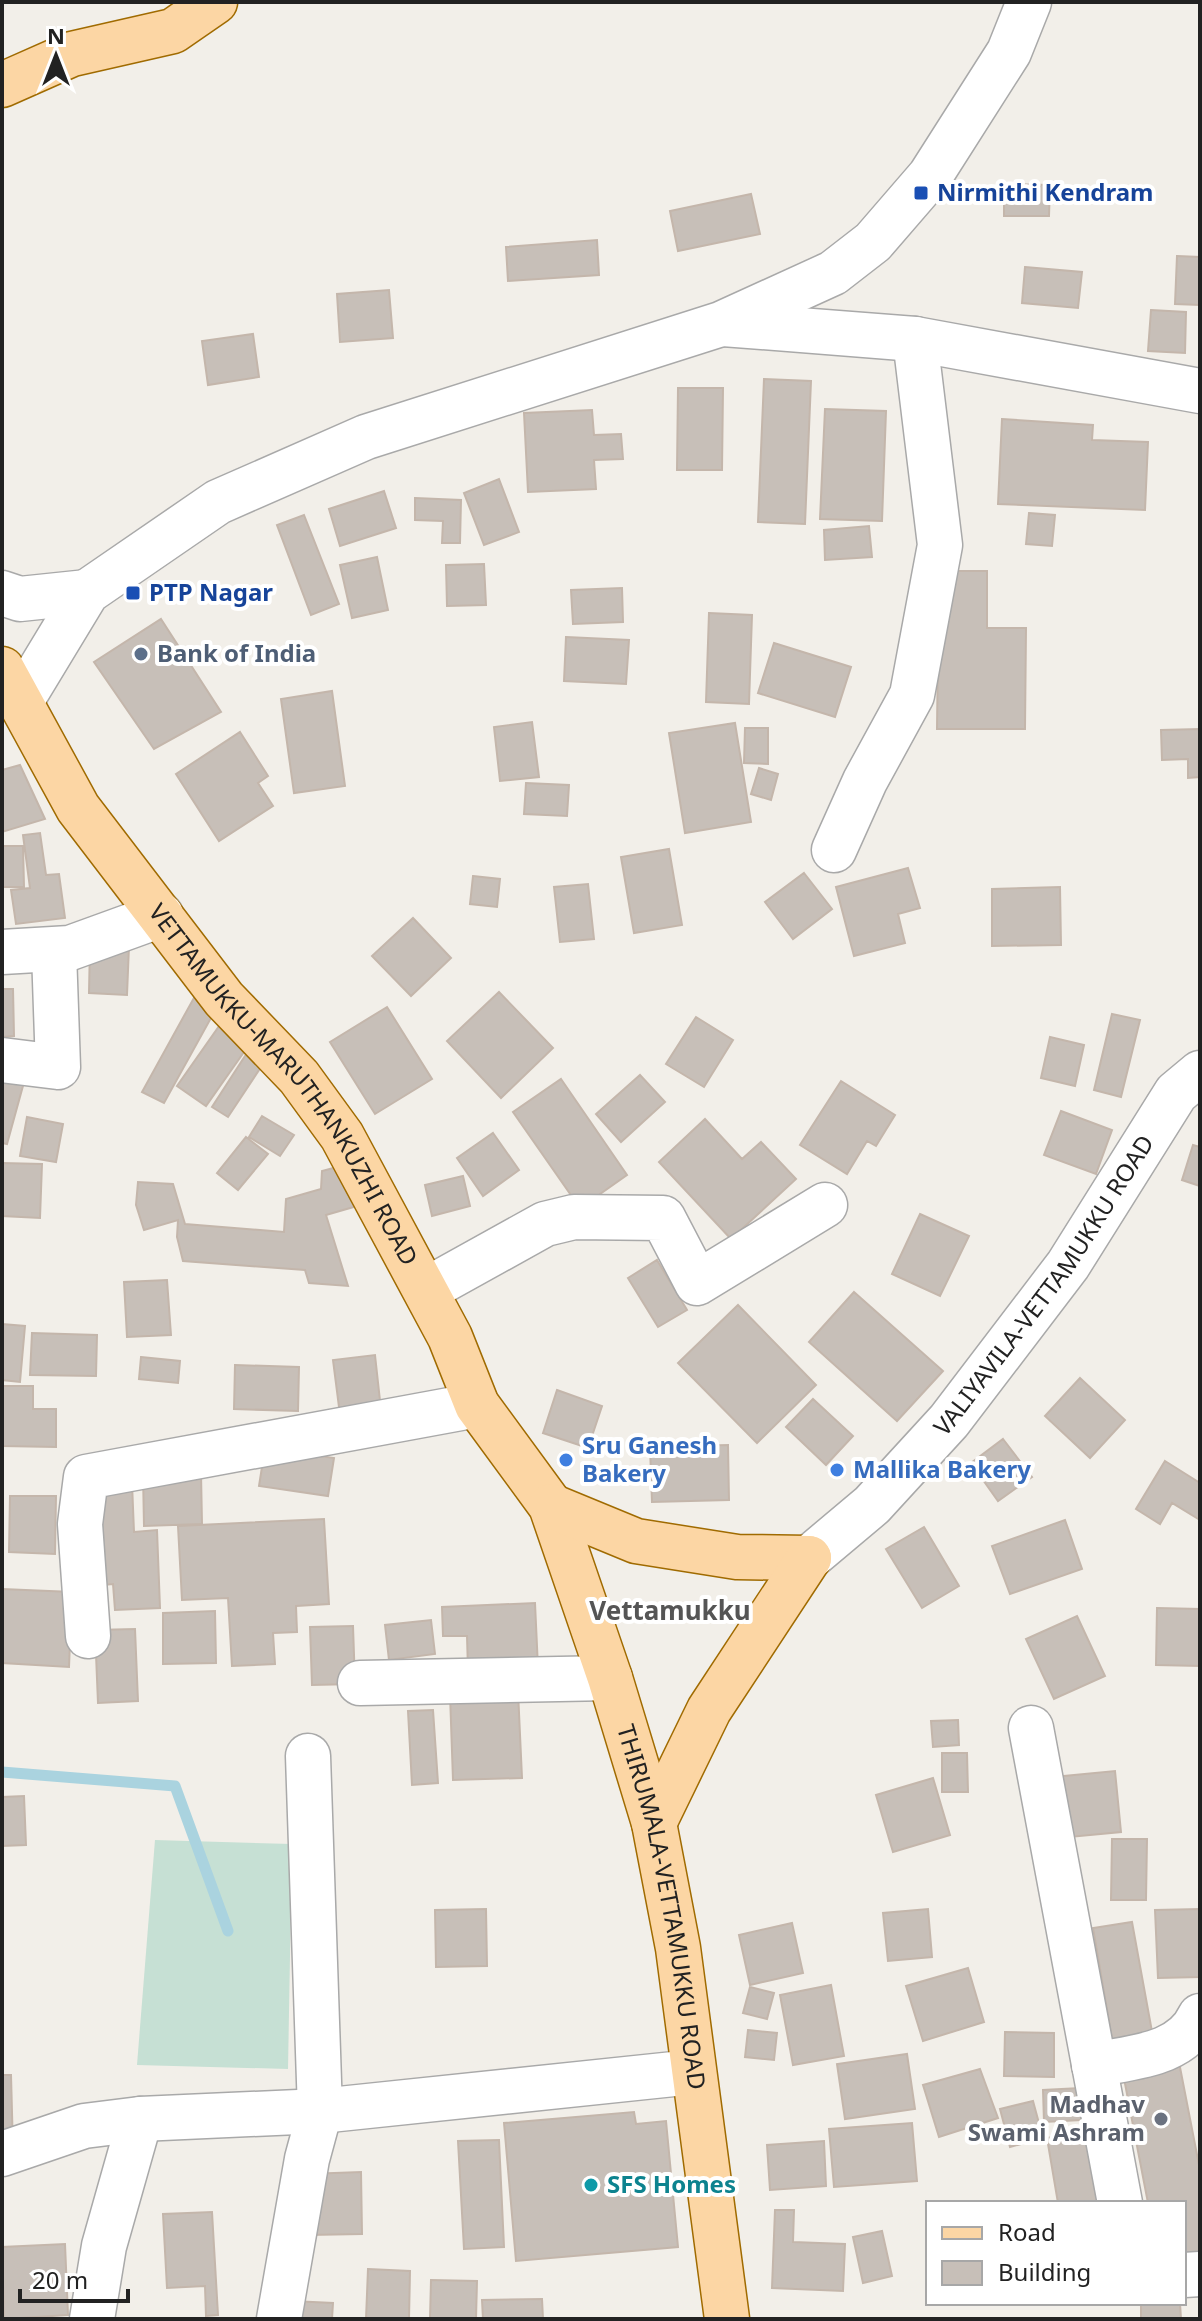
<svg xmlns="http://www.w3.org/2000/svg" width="1202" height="2321" font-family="'Noto Sans',sans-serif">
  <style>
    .wetland { fill: #c6e0d4 }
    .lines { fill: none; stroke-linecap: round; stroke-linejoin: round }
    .stream { stroke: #aad3df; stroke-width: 11 }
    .building { fill: #c7bfb8; stroke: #c4b6ab; stroke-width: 2 }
    .minor-casing { stroke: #a9a9a9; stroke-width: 47 }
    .major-casing { stroke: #a06b00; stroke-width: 47 }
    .minor { stroke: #fff; stroke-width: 44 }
    .major { stroke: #fcd6a4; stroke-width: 44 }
    .transit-dot { fill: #1a4fb4; stroke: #fff; stroke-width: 3 }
    .service-dot { fill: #5c6f8a; stroke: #fff; stroke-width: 3 }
    .shop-dot { fill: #3f7fe0; stroke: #fff; stroke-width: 3 }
    .worship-dot { fill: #6b7280; stroke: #fff; stroke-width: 3 }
    .culture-dot { fill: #0f9aa8; stroke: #fff; stroke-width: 3 }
    .labels { text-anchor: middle; stroke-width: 8; stroke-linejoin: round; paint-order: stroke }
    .transit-label { font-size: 24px; font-weight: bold; fill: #164399; stroke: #fff; text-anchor: start }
    .service-label { font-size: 24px; font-weight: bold; fill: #4e5e75; stroke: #fff; text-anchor: start }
    .street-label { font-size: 24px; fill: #222; stroke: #fff }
    .shop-label { font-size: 24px; font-weight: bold; fill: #366cbe; stroke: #fff; text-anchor: start }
    .worship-label { font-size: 24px; font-weight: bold; fill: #5b616d; stroke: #fff; text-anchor: end }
    .culture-label { font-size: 24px; font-weight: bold; fill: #0d838f; stroke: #fff; text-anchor: start }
    .neighbourhood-label { font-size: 26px; font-weight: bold; fill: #555; stroke: #fff }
  </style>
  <rect width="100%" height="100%" fill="#f2efe9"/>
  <path class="wetland" d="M155,1840L292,1844L288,2069L137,2065Z"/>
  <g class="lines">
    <path class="stream" d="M2,1772L175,1786L228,1931"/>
  </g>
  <path class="building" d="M1004,184L1050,185L1049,216H1004Z
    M751,194L760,234L678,251L670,211Z
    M597,240L599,275L508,281L506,247Z
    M1177,256L1200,257V305L1175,304Z
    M1025,267L1082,272L1078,308L1022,303Z
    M389,290L393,338L340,342L337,294Z
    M1151,310L1186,312L1185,353L1148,351Z
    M253,334L259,377L208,385L202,341Z
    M764,379L811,381L805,524L758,522Z
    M678,388H723L722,470H677Z
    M825,409L886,411L882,521L820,519Z
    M592,410L594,435L621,434L623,459L594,460L596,489L528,492L524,413Z
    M1002,419L1093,425L1092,440L1148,442L1145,510L998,504Z
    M499,479L519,532L484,545L464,493Z
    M384,491L396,528L340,546L329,509Z
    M415,498L461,500L460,543H442L443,521L415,520Z
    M1029,513L1055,515L1052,546L1026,544Z
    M304,515L339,604L311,615L277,525Z
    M869,526L872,557L825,560L824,530Z
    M377,557L388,610L352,618L340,565Z
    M484,564L486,605L447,606L446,565Z
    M939,571H987V628H1026L1025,729H937Z
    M622,588L623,622L573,624L571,590Z
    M709,613L752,615L749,704L706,702Z
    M161,619L221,712L154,749L94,662Z
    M566,637L629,640L626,684L564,681Z
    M774,643L851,667L835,717L758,693Z
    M332,691L345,786L294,793L281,699Z
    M532,722L539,777L500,781L494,727Z
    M735,723L751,822L685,833L669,733Z
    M745,728H768V764L744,763Z
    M1200,729V777L1188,778V759L1162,760L1161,730Z
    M240,732L268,776L258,783L273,806L219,841L176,774Z
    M20,765L45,819L2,832V770Z
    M759,768L778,774L771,800L751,794Z
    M526,783L569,785L567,816L524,814Z
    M40,833L46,875L59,874L65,918L16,924L11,890L30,888L23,835Z
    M2,846H23L24,887H2Z
    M669,849L682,925L634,933L621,857Z
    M908,868L920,908L898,914L905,943L854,956L836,887Z
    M804,873L832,909L793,939L765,902Z
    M473,876L500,879L497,907L470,904Z
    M588,884L594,939L560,942L554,887Z
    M1060,887L1061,945L992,946V889Z
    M413,918L451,958L411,996L372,956Z
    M90,944L129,946L127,995L89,993Z
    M2,989H13L14,1036L2,1037Z
    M499,992L553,1048L501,1098L447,1041Z
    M195,996L217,1007L164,1103L142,1092Z
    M387,1007L432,1079L375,1114L330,1042Z
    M1112,1014L1140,1020L1121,1097L1094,1090Z
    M696,1017L733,1040L704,1087L666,1064Z
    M222,1022L251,1042L206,1106L177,1086Z
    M1050,1037L1084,1045L1075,1086L1041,1078Z
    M247,1053L263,1064L228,1117L212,1107Z
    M2,1069L26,1075L7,1144L2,1143Z
    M640,1075L665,1102L621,1142L596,1114Z
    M561,1079L627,1175L580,1208L513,1112Z
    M841,1081L895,1115L876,1146L867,1141L847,1174L800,1145Z
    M1061,1111L1112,1130L1096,1174L1044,1155Z
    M262,1116L294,1135L280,1156L249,1137Z
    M27,1117L63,1124L56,1162L20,1156Z
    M705,1119L742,1159L761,1142L796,1179L731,1239L659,1162Z
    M493,1133L519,1170L483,1196L457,1158Z
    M246,1137L268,1154L238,1190L217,1173Z
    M1193,1145L1200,1147V1186L1182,1180Z
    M2,1163L42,1164L40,1218L2,1216Z
    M352,1163L364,1204L326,1215L348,1286L309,1283L305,1270L183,1261L177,1237L178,1220L144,1230L136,1205L138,1182L173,1184L185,1224L284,1232L286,1199L321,1189L322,1171Z
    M463,1176L470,1206L432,1216L425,1185Z
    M920,1214L969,1236L940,1296L892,1274Z
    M657,1260L687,1310L658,1327L628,1278Z
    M167,1280L171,1335L127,1337L124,1282Z
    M854,1292L943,1371L897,1421L809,1342Z
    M738,1305L816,1385L757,1443L678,1363Z
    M2,1324L25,1326L20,1382L2,1380Z
    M32,1333L97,1335L96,1376L30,1375Z
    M375,1355L381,1410L340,1415L333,1360Z
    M141,1357L180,1361L178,1383L139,1379Z
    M235,1365L299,1367L298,1411L234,1409Z
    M1080,1378L1125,1420L1090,1458L1045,1416Z
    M2,1386H33V1409H56V1447L2,1446Z
    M557,1390L602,1406L588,1448L543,1433Z
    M813,1399L853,1436L826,1465L786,1427Z
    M1003,1439L1032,1477L998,1501L971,1463Z
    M728,1445L729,1500L652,1502L650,1447Z
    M265,1448L334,1458L328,1496L259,1486Z
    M1165,1461L1200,1483V1520L1172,1503L1160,1524L1136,1509Z
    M201,1473L202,1524L144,1526L143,1474Z
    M132,1483L134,1532L157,1530L160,1608L115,1610L113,1584L104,1585L100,1485Z
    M10,1496H56L55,1554L9,1552Z
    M324,1519L329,1604L296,1606L297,1632L273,1633L275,1664L232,1666L228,1598L182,1600L178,1526Z
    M1065,1520L1082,1569L1010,1594L992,1546Z
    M924,1527L959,1586L922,1608L886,1549Z
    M2,1589L72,1592L69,1667L2,1663Z
    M535,1603L538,1668L468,1670L467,1636H443L442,1607Z
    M1157,1608L1200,1609V1666L1156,1665Z
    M215,1611L216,1663L163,1664V1613Z
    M1077,1616L1105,1676L1054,1699L1026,1639Z
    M431,1620L435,1654L389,1660L385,1625Z
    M353,1626L355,1684L312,1685L310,1627Z
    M135,1629L138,1701L98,1703L95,1630Z
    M518,1691L522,1778L453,1780L450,1694Z
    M433,1710L438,1783L412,1785L408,1711Z
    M958,1720L959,1745L933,1747L931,1721Z
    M942,1753H967L968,1792H942Z
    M1115,1771L1121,1832L1059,1838L1054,1777Z
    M933,1778L950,1835L893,1852L876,1795Z
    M24,1796L26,1845L2,1846V1797Z
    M1112,1839H1147L1146,1900H1111Z
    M486,1909L487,1966L436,1967L435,1910Z
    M928,1909L932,1957L888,1961L883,1913Z
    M1200,1909V1977L1158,1978L1155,1910Z
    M1132,1922L1155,2048L1115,2056L1093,1928Z
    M792,1923L803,1973L750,1985L739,1935Z
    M968,1968L984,2022L923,2041L906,1986Z
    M831,1985L844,2056L793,2065L780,1995Z
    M750,1987L774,1993L767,2019L743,2013Z
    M748,2030L777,2033L774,2060L745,2057Z
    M1005,2032L1054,2033V2077L1004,2076Z
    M907,2054L915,2109L845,2119L837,2064Z
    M1178,2057L1200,2170V2263L1184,2266V2203H1148L1122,2068Z
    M980,2069L998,2118L939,2137L923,2085Z
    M2,2075H11L13,2149H2Z
    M1080,2088L1081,2120L1044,2122L1043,2090Z
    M1033,2101L1043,2138L1010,2147L1000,2109Z
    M634,2112L636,2124L666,2121L678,2247L516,2261L504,2123Z
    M912,2123L917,2181L834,2187L829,2129Z
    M1087,2131L1100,2203H1058L1047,2138Z
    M499,2140L504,2247L464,2249L458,2141Z
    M824,2141L826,2186L770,2190L767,2145Z
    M361,2172L362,2234L308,2235L307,2174Z
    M775,2210H794L793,2242L845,2244L843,2291L772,2288Z
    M212,2212L218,2315L206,2316L205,2286L167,2288L163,2214Z
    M882,2231L892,2276L863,2283L853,2237Z
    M65,2244L68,2315L4,2319L2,2247Z
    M368,2269L410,2271L409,2319H366Z
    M431,2280L477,2281L476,2319H430Z
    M542,2299L543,2319H483L482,2300Z
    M292,2301L333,2303L332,2319H291Z
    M1141,2303H1180L1181,2319H1141Z"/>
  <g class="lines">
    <defs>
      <g id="minor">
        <path d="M723,324L915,339L1200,391"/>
        <path d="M2,593L20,599L87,592"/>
        <path d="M21,701L87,592L218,502L366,437L721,324L833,273L873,242L930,176L1009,52L1029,2"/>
        <path d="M834,850L865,781L912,695L940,545L915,339"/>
        <path d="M2,952L70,948L161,915"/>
        <path d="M2,1060L58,1067L54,952"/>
        <path d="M426,1290L545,1224L574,1217L663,1218L697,1283L825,1205"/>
        <path id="s1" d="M809,1558L872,1505L949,1421L1068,1265L1176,1093L1200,1073"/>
        <path d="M88,1636L80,1524L86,1477L477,1405"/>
        <path d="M360,1683L610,1678"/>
        <path d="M1031,1728L1120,2203"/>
        <path d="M1094,2065C1131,2057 1182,2056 1200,2016"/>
        <path d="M2,2154L84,2126L140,2119L320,2111L693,2072"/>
        <path d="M1184,2275L1200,2274"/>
        <path d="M92,2319L104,2246L140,2119"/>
        <path d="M279,2319L307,2159L320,2111L308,1756"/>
      </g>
      <g id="major">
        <path d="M2,85L72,54L173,31L215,2"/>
        <path id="s2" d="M2,669L78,808L224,999L299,1077L342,1136L450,1337L477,1405L551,1506L610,1678L654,1823L678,1948L727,2319"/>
        <path d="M551,1506L636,1541L737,1557L809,1558"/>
        <path d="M654,1823L709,1710L809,1558"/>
      </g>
    </defs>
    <use href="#minor" class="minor-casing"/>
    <use href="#major" class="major-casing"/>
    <use href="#minor" class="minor"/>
    <use href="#major" class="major"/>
  </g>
  <g class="transit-dot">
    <rect x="913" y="185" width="16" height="16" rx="4"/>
    <rect x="125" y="585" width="16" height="16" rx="4"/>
  </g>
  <circle class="service-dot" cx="141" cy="654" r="8"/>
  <g class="shop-dot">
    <circle cx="566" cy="1460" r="8"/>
    <circle cx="837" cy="1470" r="8"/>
  </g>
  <circle class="worship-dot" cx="1161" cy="2119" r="8"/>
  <circle class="culture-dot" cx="591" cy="2185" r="8"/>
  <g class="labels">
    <g class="transit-label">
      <text x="937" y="201">Nirmithi Kendram</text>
      <text x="149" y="601">PTP Nagar</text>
    </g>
    <g class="service-label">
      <text x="157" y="662">Bank of India</text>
    </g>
    <g class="street-label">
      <text dy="8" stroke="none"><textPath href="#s2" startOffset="504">VETTAMUKKU-MARUTHANKUZHI ROAD</textPath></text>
      <text dy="8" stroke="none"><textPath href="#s1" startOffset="362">VALIYAVILA-VETTAMUKKU ROAD</textPath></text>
      <text dy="8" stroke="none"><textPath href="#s2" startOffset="1424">THIRUMALA-VETTAMUKKU ROAD</textPath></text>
    </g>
    <g class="shop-label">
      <text x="582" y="1454">Sru Ganesh<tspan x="582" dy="28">Bakery</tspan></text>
      <text x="853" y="1478">Mallika Bakery</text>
    </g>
    <g class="worship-label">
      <text x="1145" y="2113">Madhav<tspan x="1145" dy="28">Swami Ashram</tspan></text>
    </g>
    <g class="culture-label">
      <text x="607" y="2193">SFS Homes</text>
    </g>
    <g class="neighbourhood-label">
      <text x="670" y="1620">Vettamukku</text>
    </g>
  </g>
  <rect width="1202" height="2321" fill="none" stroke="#222222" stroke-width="8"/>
  <rect x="926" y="2201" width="260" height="104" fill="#ffffff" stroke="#a7a7a7" stroke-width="2"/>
  <rect x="942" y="2227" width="40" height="12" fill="#fcd6a4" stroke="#a7a7a7" stroke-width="2"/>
  <text x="998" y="2241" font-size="24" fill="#222222">Road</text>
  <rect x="942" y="2261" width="40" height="24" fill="#c7bfb8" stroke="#a7a7a7" stroke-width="2"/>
  <text x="998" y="2281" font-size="24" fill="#222222">Building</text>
  <g transform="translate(56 56)" stroke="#ffffff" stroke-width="6" paint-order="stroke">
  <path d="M0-6L14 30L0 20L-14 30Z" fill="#222222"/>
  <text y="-12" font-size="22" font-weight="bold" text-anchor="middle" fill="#222222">N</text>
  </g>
  <path d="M20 2289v12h108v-12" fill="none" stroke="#222222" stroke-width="4"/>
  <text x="32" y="2289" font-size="24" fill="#222222" stroke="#ffffff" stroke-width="6" paint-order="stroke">20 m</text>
</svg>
